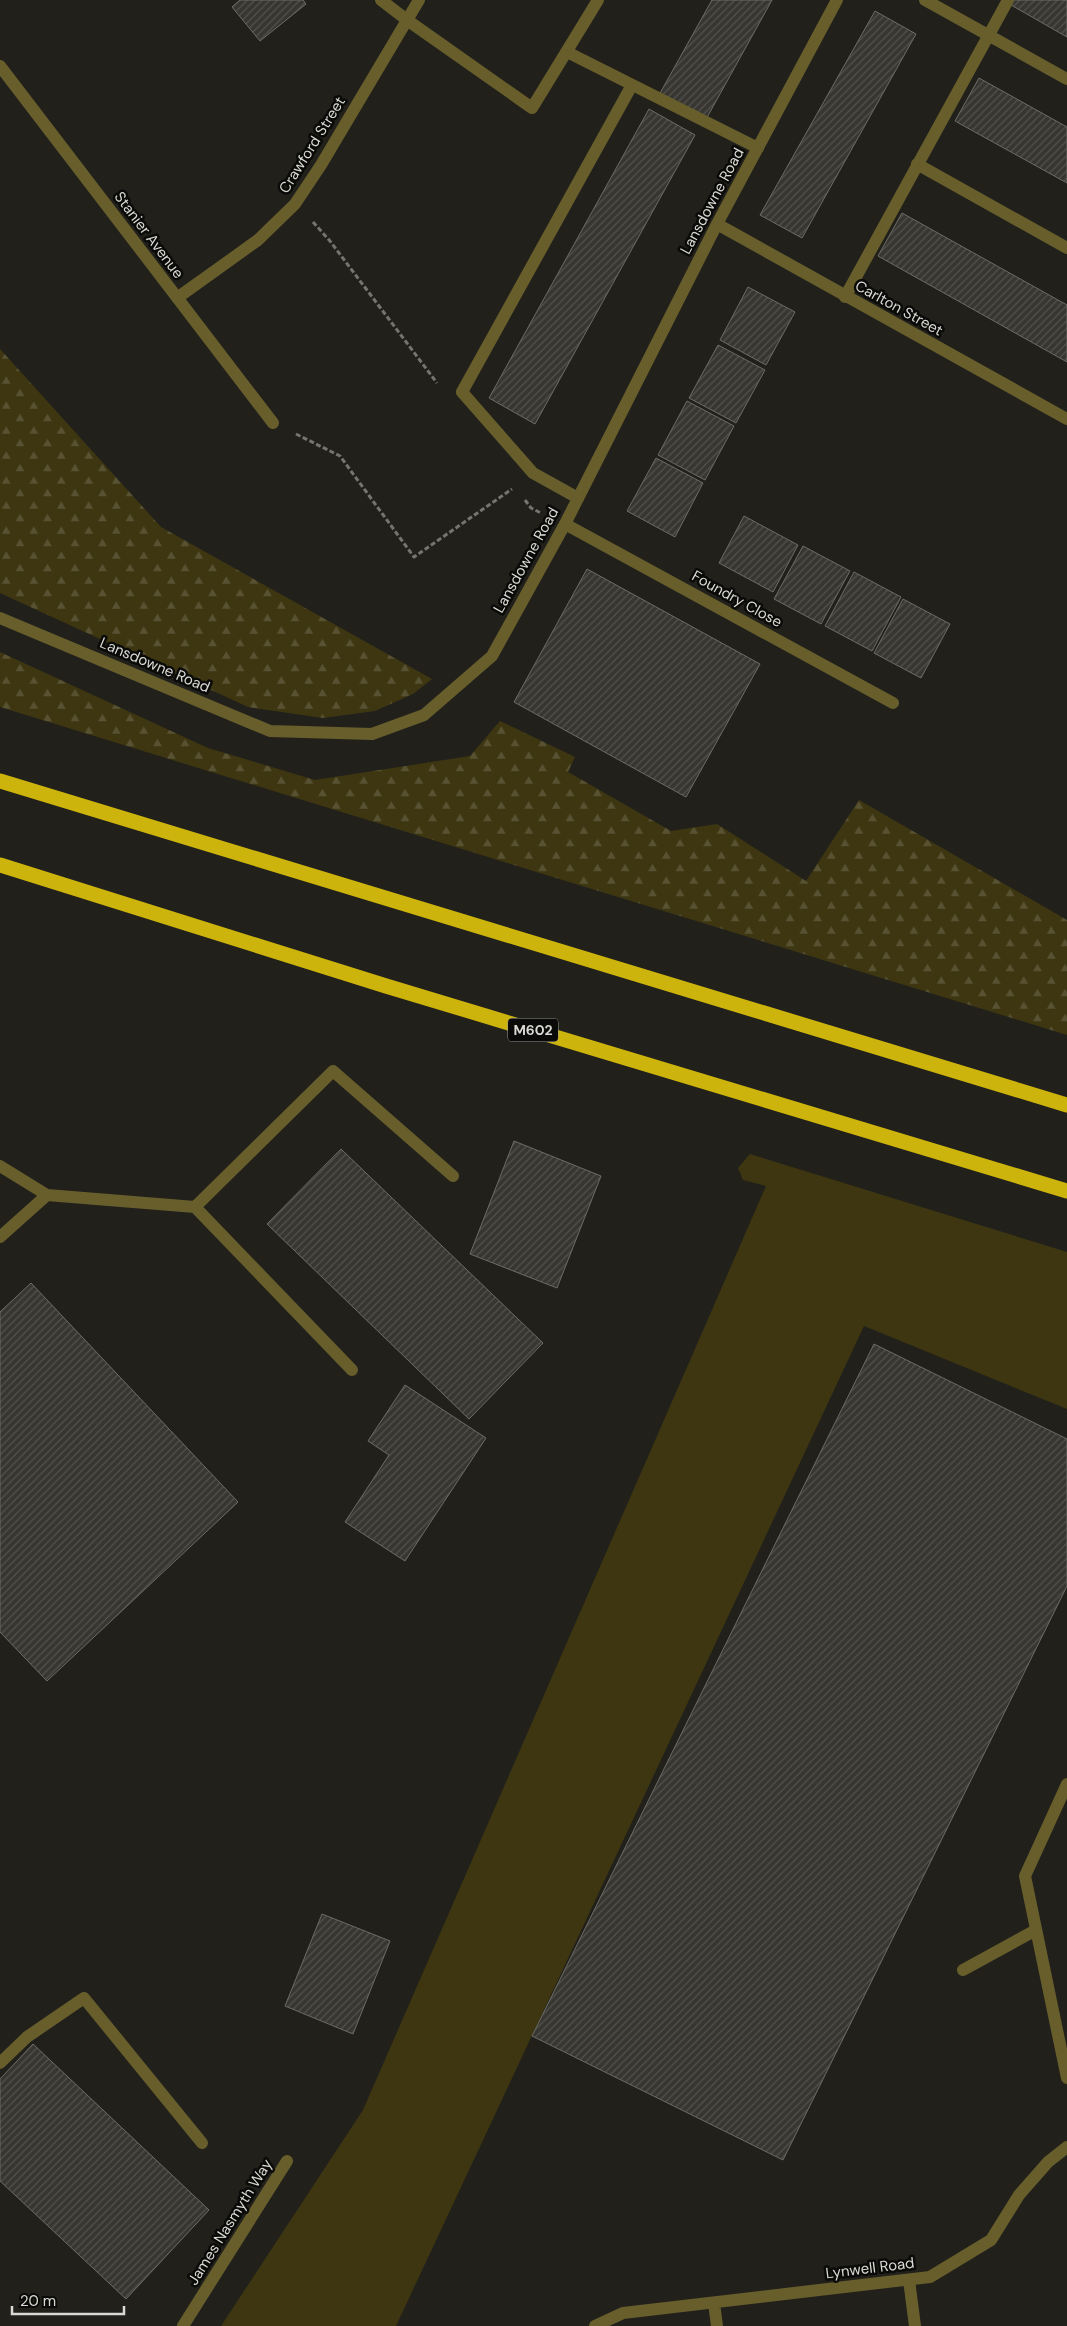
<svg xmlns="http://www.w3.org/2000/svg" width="1067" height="2326" font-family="'DM Sans',sans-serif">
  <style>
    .grass { fill: #3d3611 }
    .forest { fill: url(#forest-firs) }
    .building { fill: url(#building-hatch); stroke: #6d6c66 }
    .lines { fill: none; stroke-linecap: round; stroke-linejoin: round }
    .path { stroke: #757470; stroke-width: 3; stroke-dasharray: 5 2.5; stroke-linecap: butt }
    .lane { stroke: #675e2c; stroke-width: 12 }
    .street { stroke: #675e2c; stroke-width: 12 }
    .highway { stroke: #cdb40c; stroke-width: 15 }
    .labels { text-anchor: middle; stroke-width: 5; stroke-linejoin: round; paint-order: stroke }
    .shield { fill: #0a0a08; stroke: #9c9b98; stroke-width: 1 }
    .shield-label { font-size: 14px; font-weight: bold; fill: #dad9d6 }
    .street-label { font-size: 15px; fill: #dad9d6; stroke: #0a0a08 }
  </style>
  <defs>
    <pattern id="forest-firs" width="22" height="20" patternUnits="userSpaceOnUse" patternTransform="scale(1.25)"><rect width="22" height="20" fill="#3d3611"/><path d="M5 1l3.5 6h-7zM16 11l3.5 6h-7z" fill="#585233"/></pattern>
    <pattern id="building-hatch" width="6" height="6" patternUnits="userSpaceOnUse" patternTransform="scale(1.25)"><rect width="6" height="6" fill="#373631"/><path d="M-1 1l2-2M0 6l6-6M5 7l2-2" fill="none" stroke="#53524e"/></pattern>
  </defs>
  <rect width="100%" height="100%" fill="#21201b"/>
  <path class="grass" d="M750,1154L1067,1252V1409L864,1326L396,2326H221L363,2110L766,1186L743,1180L738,1168Z"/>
  <path class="forest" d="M0,349L161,527L432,679L413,694L375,711L323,718L248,707L0,593Z
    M0,652L208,748L315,780L470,756L500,721L575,757L568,772L671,831L717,824L806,881L859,800L1067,920V1035L0,707Z"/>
  <path class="building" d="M240,0H303L306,4L260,41L232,7Z
    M712,0H772L705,121L659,95Z
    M1014,0H1067V37L1011,5Z
    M875,11L916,34L802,238L760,215Z
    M979,78L1067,127V183L955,121Z
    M649,109L695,135L535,424L489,398Z
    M902,213L1067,305V362L878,256Z
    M748,287L795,312L766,365L720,340Z
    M718,345L765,370L736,423L689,398Z
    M687,401L734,426L705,480L658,455Z
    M656,458L703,483L675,537L627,511Z
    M744,516L798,545L773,592L719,563Z
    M803,546L850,571L821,624L774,599Z
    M587,569L760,664L686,797L514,702Z
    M854,572L901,597L872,651L825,626Z
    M903,599L950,624L921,678L874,653Z
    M514,1141L601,1176L557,1288L470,1254Z
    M341,1149L543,1343L469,1419L267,1224Z
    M31,1283L238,1502L47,1681L0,1632V1312Z
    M874,1344L1067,1439V1586L783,2160L532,2036Z
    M405,1385L486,1438L405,1561L345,1522L389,1455L368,1441Z
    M322,1914L390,1941L353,2034L285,2006Z
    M33,2044L209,2210L126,2299L0,2181V2079Z"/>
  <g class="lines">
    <path class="path" d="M313,222L330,241L437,383
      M296,434L340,456L414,557L512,489
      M525,500L531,508L541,513"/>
    <path class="lane" d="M407,20L532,108L598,0
      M567,52L758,148
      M917,164L1067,248
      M845,297L1008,0
      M578,498L533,473L462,392L632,85
      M0,1166L47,1195L195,1207L352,1370
      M195,1207L333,1071L453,1176
      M0,1237L47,1195
      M1067,1784L1025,1876L1067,2078
      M963,1970L1036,1930
      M0,2063L27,2037L84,1998L202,2143
      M909,2280L915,2326
      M714,2303L717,2326
      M183,2326L287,2161
      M595,2326L623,2313L930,2277L991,2240L1019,2195L1048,2162L1067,2147"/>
    <path class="street" d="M381,0L407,20
      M925,0L1067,79
      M0,66L273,423
      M717,224L1067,419
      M177,298L258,240L295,204L321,165L419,0
      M565,524L893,703
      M0,618L270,731L372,734L424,715L492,656L565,524L717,224L837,0"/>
    <path class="highway" d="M0,781L1067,1105
      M0,865L386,986L1067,1191"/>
  </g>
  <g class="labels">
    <rect class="shield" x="508" y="1018.5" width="50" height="23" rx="4"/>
    <g class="shield-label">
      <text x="533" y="1035">M602</text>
    </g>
    <g class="street-label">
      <text transform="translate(312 145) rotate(-58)" y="5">Crawford Street</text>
      <text transform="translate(712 201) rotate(-62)" y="5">Lansdowne Road</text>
      <text transform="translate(149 235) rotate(53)" y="5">Stanier Avenue</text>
      <text transform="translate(899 308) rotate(29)" y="5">Carlton Street</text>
      <text transform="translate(526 560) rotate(-61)" y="5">Lansdowne Road</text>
      <text transform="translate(737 599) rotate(29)" y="5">Foundry Close</text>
      <text transform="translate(155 665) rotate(23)" y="5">Lansdowne Road</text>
      <text transform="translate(230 2222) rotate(-58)" y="5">James Nasmyth Way</text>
      <text transform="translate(870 2268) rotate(-7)" y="5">Lynwell Road</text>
    </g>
  </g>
  <path d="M12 2306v8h112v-8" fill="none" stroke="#dad9d6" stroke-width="2.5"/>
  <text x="20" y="2306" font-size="15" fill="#dad9d6" stroke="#0a0a08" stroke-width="4" paint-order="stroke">20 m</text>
</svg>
